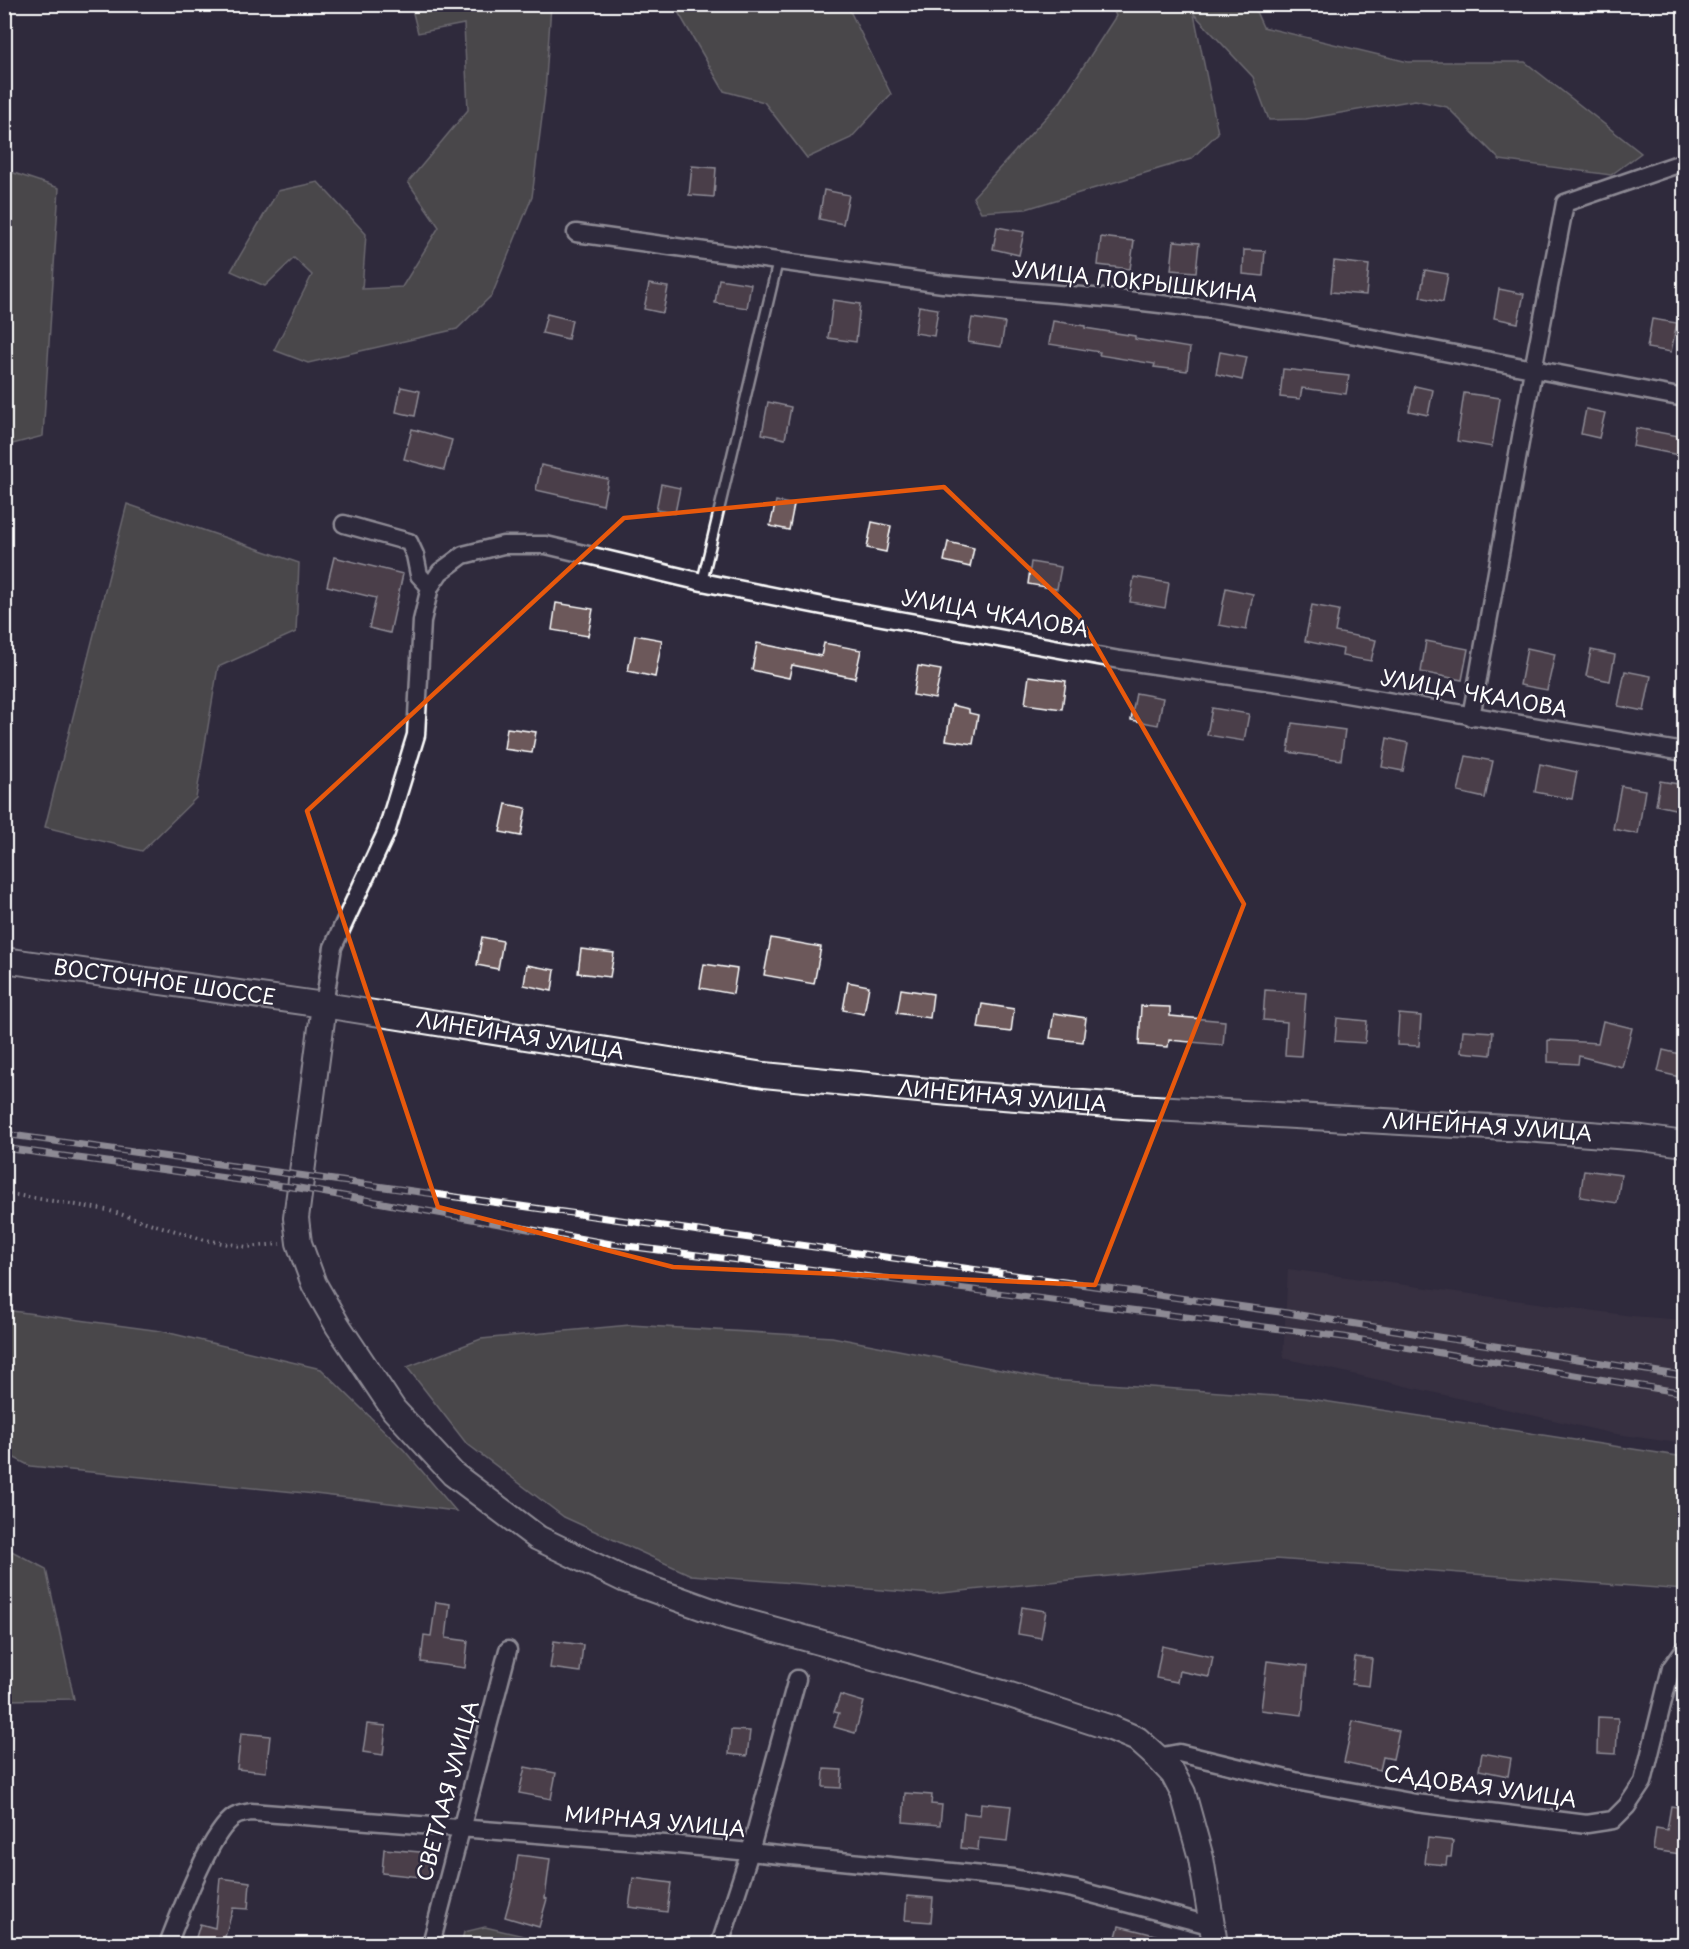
<svg xmlns="http://www.w3.org/2000/svg" width="1689" height="1949" font-family="'Playpen Sans',sans-serif">
  <style>
    .built { fill: #413846 }
    .green { fill: #676a5b; stroke: #b3b4ad; stroke-width: 1.5 }
    .building { fill: #6c595a; stroke: #fff; stroke-width: 1.5 }
    .lines { fill: none; stroke-linecap: round; stroke-linejoin: round }
    .lane-casing { stroke: #fff; stroke-width: 13 }
    .street-casing { stroke: #fff; stroke-width: 21 }
    .secondary-casing { stroke: #fff; stroke-width: 28 }
    .path { stroke: #fff; stroke-width: 4; stroke-dasharray: 1.5 4.5; stroke-linecap: butt }
    .lane { stroke: #2f2a3d; stroke-width: 8 }
    .street { stroke: #2f2a3d; stroke-width: 16 }
    .secondary { stroke: #2f2a3d; stroke-width: 24 }
    .rail-casing { stroke: #fff; stroke-width: 7 }
    .rail { stroke: #2f2a3d; stroke-width: 4.5; stroke-dasharray: 14; stroke-linecap: butt }
    .marked { fill: none; stroke: #e8590c; stroke-width: 4.5; stroke-linejoin: round }
    .labels { text-anchor: middle; stroke-width: 5; stroke-linejoin: round; paint-order: stroke }
    .street-label { font-size: 21px; fill: #fff; stroke: #2f2a3d }
  </style>
  <rect width="100%" height="100%" fill="#2f2a3d"/>
  <filter id="ink" filterUnits="userSpaceOnUse"><feTurbulence type="fractalNoise" baseFrequency=".0167" numOctaves="2"/><feDisplacementMap in="SourceGraphic" scale="12" xChannelSelector="R" yChannelSelector="G"/><feConvolveMatrix kernelMatrix="1 2 1 2 8 2 1 2 1" color-interpolation-filters="sRGB"/></filter>
  <g filter="url(#ink)">
    <path class="built" d="M1288,1269L1632,1316L1684,1320V1444L1610,1433L1283,1358Z"/>
    <path class="green" d="M411,5H551L545,93L532,197L492,295L457,329L308,363L274,350L312,275L294,258L265,286L231,271L278,191L318,182L366,234L362,289L402,287L439,227L408,182L468,110L464,24L418,33Z
      M674,5H847L891,94L851,138L807,158L764,102L724,91Z
      M1111,5H1253L1263,27L1408,62H1525L1641,153L1611,175L1500,160L1447,107L1415,100L1306,119L1269,120L1253,77L1194,14L1218,133L1191,159L1026,209L981,212L973,197L1061,101L1116,16Z
      M5,170L59,188L43,436L5,446Z
      M127,504L299,563L296,632L218,667L196,798L142,851L45,827Z
      M5,1310L161,1331L321,1369L404,1450L456,1511L315,1494L30,1466L5,1453Z
      M630,1325L832,1337L1052,1380L1304,1398L1684,1457V1590L1276,1559L932,1594L691,1575L564,1517L466,1443L407,1367L481,1339Z
      M4,1547L46,1569L74,1699L5,1700Z
      M485,1927L554,1943L555,1944H461L464,1932Z"/>
    <path class="building" d="M692,166L716,168L714,197L689,195Z
      M824,190L849,195L843,224L819,219Z
      M997,227L1024,232L1019,255L993,249Z
      M1101,237L1134,241L1130,269L1098,265Z
      M1174,241L1199,243L1196,272L1171,270Z
      M1244,250L1265,251L1263,276L1243,274Z
      M1334,261L1369,265L1366,295L1331,292Z
      M1425,270L1448,274L1443,302L1420,297Z
      M719,279L751,284L747,308L715,303Z
      M649,284L668,287L663,313L644,309Z
      M1499,289L1524,294L1518,323L1494,318Z
      M833,300L860,304L856,342L828,338Z
      M919,306L938,309L934,336L915,333Z
      M547,314L572,320L568,339L542,333Z
      M972,318L1005,323L1001,347L968,342Z
      M1652,319L1677,323L1671,352L1647,348Z
      M1053,321L1085,326V328L1135,336V339L1190,348L1187,371L1154,367L1155,364L1099,355L1100,352L1049,344Z
      M1220,352L1247,357L1242,380L1216,374Z
      M1283,369L1349,376L1346,394L1302,388L1300,399L1280,397Z
      M1415,386L1433,390L1428,415L1409,411Z
      M401,387L420,391L415,416L396,412Z
      M1464,393L1500,398L1492,447L1457,441Z
      M768,402L791,407L785,439L762,434Z
      M1586,409L1605,413L1599,438L1581,434Z
      M1636,428L1684,437V456L1633,446Z
      M412,429L452,440L444,470L404,459Z
      M541,465L608,479L603,505L536,490Z
      M661,484L680,488L675,513L656,510Z
      M776,501L794,505L789,530L770,526Z
      M872,522L891,526L886,552L867,548Z
      M948,542L974,548L970,567L944,561Z
      M334,557L403,574L390,633L369,628L376,598L327,586Z
      M1031,562L1061,567L1057,589L1028,584Z
      M1134,577L1169,583L1165,608L1130,602Z
      M1226,588L1253,594L1246,630L1219,625Z
      M556,603L593,609L588,636L552,630Z
      M1312,605L1339,610L1335,632L1376,640L1371,661L1342,656L1343,649L1305,641Z
      M635,635L662,640L655,677L628,671Z
      M1426,641L1468,649L1462,680L1421,672Z
      M757,643L821,656L824,643L861,650L855,678L792,665L789,678L752,670Z
      M1527,648L1555,654L1547,690L1520,685Z
      M1591,650L1615,655L1610,681L1586,676Z
      M918,666L941,670L935,699L913,695Z
      M1625,671L1651,676L1644,711L1618,706Z
      M1029,676L1066,681L1062,709L1025,704Z
      M1136,693L1163,698L1158,725L1131,720Z
      M952,705L969,709V713L978,715L973,744L946,740Z
      M1212,708L1249,714L1244,741L1207,735Z
      M1292,723L1345,730L1341,760L1288,752Z
      M507,728L536,732L532,753L504,749Z
      M1387,738L1408,743L1403,771L1382,767Z
      M1466,756L1493,761L1485,798L1458,792Z
      M1540,764L1577,772L1572,799L1535,792Z
      M1660,781L1684,785V811L1656,805Z
      M1621,786L1645,790L1638,834L1613,829Z
      M506,804L526,808L521,836L500,832Z
      M482,937L503,941L498,969L477,965Z
      M771,938L821,947L814,984L764,975Z
      M581,949L614,953L610,977L578,973Z
      M704,964L737,969L733,994L700,988Z
      M527,965L555,970L552,991L524,985Z
      M848,982L869,986L864,1014L843,1010Z
      M901,989L933,994L930,1018L897,1013Z
      M1265,990L1306,993L1301,1056L1285,1055L1287,1022L1263,1020Z
      M982,1004L1014,1009L1011,1032L978,1028Z
      M1141,1006L1170,1007V1016L1225,1021L1223,1045L1169,1040L1168,1047L1139,1045Z
      M1054,1013L1086,1018L1083,1042L1050,1038Z
      M1399,1014L1421,1016L1419,1046L1397,1045Z
      M1337,1018L1367,1021L1365,1043L1335,1041Z
      M1603,1021L1632,1028L1622,1067L1579,1056L1578,1064L1548,1062V1040L1598,1043Z
      M1463,1030L1493,1032L1491,1055L1461,1052Z
      M1663,1050L1684,1055V1078L1658,1072Z
      M1584,1170L1621,1175L1617,1203L1580,1197Z
      M436,1602L450,1604L446,1638L468,1641L465,1668L421,1662L424,1635L431,1636Z
      M1022,1607L1046,1611L1041,1638L1018,1634Z
      M554,1641L583,1645L580,1672L550,1668Z
      M1162,1646L1213,1657L1209,1677L1179,1671L1177,1682L1156,1678Z
      M1355,1657L1372,1659L1369,1686L1352,1684Z
      M1267,1661L1307,1666L1302,1715L1261,1710Z
      M840,1695L864,1702L855,1733L834,1727L839,1713L834,1712Z
      M1598,1717L1618,1718L1616,1754L1597,1753Z
      M1353,1721L1399,1731L1393,1759L1383,1757L1380,1770L1344,1762Z
      M367,1724L386,1726L383,1755L363,1752Z
      M731,1730L750,1731L747,1756L729,1754Z
      M241,1733L270,1736L266,1772L237,1769Z
      M1482,1753L1511,1758L1508,1776L1479,1770Z
      M525,1767L556,1773L551,1799L519,1793Z
      M824,1769L842,1770L841,1788L823,1787Z
      M905,1793L932,1795L931,1804L942,1805L940,1825L903,1822Z
      M981,1803L1011,1806L1007,1841L979,1838L978,1850L961,1848L964,1813L980,1815Z
      M1671,1806L1684,1808V1833L1683,1832L1680,1854L1653,1850L1656,1828L1667,1830Z
      M1428,1838L1453,1841L1451,1857H1447L1446,1865L1425,1863Z
      M384,1849L432,1853L430,1878L382,1873Z
      M518,1855L550,1859L545,1898L547,1899L539,1927L505,1917L513,1888Z
      M220,1878L250,1882L248,1909L233,1908L223,1944H194L200,1924L215,1928Z
      M633,1878L671,1883L667,1912L629,1907Z
      M907,1896L933,1898L931,1922L905,1920Z
      M1119,1926L1171,1939L1170,1944H1114Z"/>
    <g class="lines">
      <defs>
        <path id="lane" d="M1684,105L1683,111L1684,115
          M702,582L778,261"/>
        <path id="street" d="M576,233L943,284L1117,299L1212,310L1319,328L1684,398
          M344,524L409,542L415,555L419,575L430,587L440,572L463,555L503,545H546L702,582L838,609L1120,660L1294,685L1684,752
          M1471,717L1533,370L1565,203L1684,162
          M324,1005L333,947L386,833L416,735L422,621L430,587
          M1157,1757L1179,1753L1295,1781L1416,1803L1587,1824L1613,1820L1627,1806L1643,1782L1671,1668L1684,1650
          M168,1944C179,1916 210,1832 234,1817C238,1814 246,1813 251,1812L678,1845L1013,1878L1073,1889L1213,1926
          M431,1944L508,1650
          M720,1944L750,1852L797,1679"/>
        <g id="secondary">
          <path id="s1" d="M4,960L324,1005L764,1075L950,1093L1137,1107L1525,1129L1642,1138L1684,1144"/>
          <path d="M324,1005L296,1218L299,1243L314,1284L338,1326L394,1410L453,1474L538,1538L623,1579L729,1617L1010,1695L1111,1728L1137,1739L1157,1757L1173,1774L1183,1793L1201,1858L1215,1944"/>
        </g>
      </defs>
      <use href="#lane" class="lane-casing"/>
      <use href="#street" class="street-casing"/>
      <use href="#secondary" class="secondary-casing"/>
      <path class="path" d="M4,1193L107,1210L205,1240L246,1247L280,1244"/>
      <use href="#lane" class="lane"/>
      <use href="#street" class="street"/>
      <use href="#secondary" class="secondary"/>
      <defs>
        <path id="rail" d="M4,1134L1287,1313L1684,1376
          M4,1148L299,1188L611,1244L1344,1337L1684,1393"/>
      </defs>
      <use href="#rail" class="rail-casing"/>
      <use href="#rail" class="rail"/>
    </g>
  </g>
  <path d="M0 0H1689V1949H0ZM944,487L1079,616L1244,904L1095,1285L673,1267L438,1207L307,811L624,518Z" fill="#2f2a3d" fill-opacity=".55" fill-rule="evenodd"/>
  <path class="marked" d="M944,487L1079,616L1244,904L1095,1285L673,1267L438,1207L307,811L624,518Z"/>
  <g class="labels">
    <g class="street-label">
      <text transform="translate(1135 282) rotate(6)" y="7">УЛИЦА ПОКРЫШКИНА</text>
      <text transform="translate(995 614) rotate(10)" y="7">УЛИЦА ЧКАЛОВА</text>
      <text transform="translate(1474 694) rotate(10)" y="7">УЛИЦА ЧКАЛОВА</text>
      <text dy="7" stroke="none"><textPath href="#s1" startOffset="162">ВОСТОЧНОЕ ШОССЕ</textPath></text>
      <text dy="7" stroke="none"><textPath href="#s1" startOffset="522">ЛИНЕЙНАЯ УЛИЦА</textPath></text>
      <text dy="7" stroke="none"><textPath href="#s1" startOffset="1008">ЛИНЕЙНАЯ УЛИЦА</textPath></text>
      <text dy="7" stroke="none"><textPath href="#s1" startOffset="1494">ЛИНЕЙНАЯ УЛИЦА</textPath></text>
      <text transform="translate(1480 1787) rotate(8)" y="7">САДОВАЯ УЛИЦА</text>
      <text transform="translate(448 1791) rotate(-75)" y="7">СВЕТЛАЯ УЛИЦА</text>
      <text transform="translate(655 1822) rotate(5)" y="7">МИРНАЯ УЛИЦА</text>
    </g>
  </g>
  <rect width="1689" height="1949" fill="none" stroke="#2f2a3d" stroke-width="24"/>
  <rect x="12" y="12" width="1665" height="1925" fill="none" stroke="#fff" stroke-width="2" filter="url(#ink)"/>
</svg>
